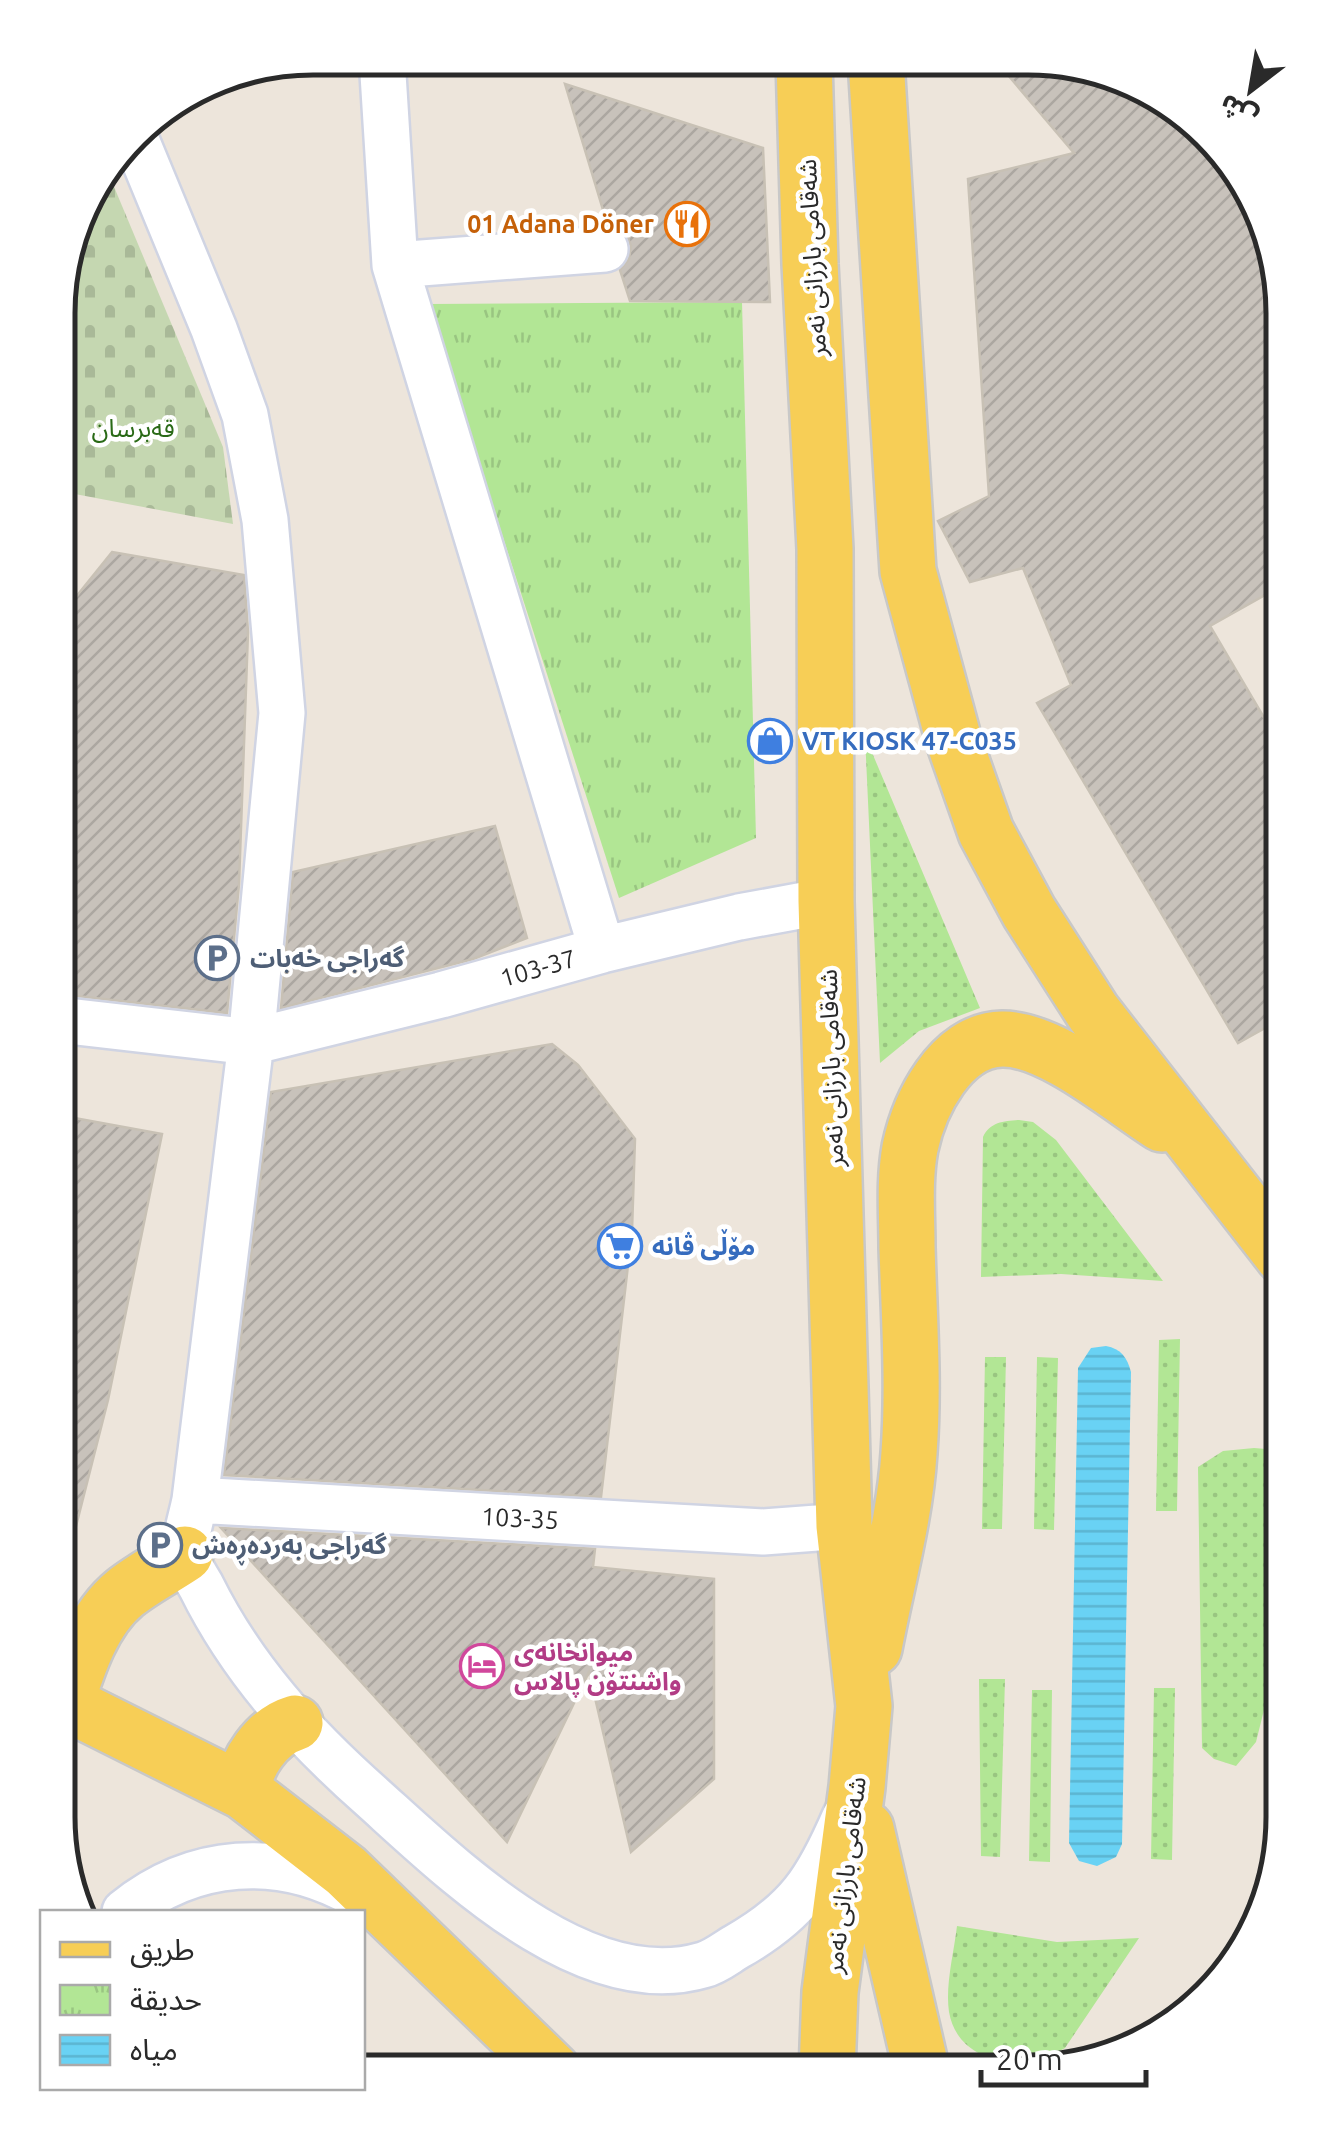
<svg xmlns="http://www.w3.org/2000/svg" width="1341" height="2130" font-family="Ubuntu,'Noto Sans Arabic',sans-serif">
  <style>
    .grass { fill: url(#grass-dots) }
    .cemetery { fill: url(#cemetery-stones) }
    .park { fill: url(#park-tufts) }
    .water { fill: url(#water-rules) }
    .building { fill: url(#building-hatch); stroke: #c8c1b5; stroke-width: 2.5 }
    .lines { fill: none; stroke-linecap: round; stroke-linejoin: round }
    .street-casing { stroke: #d0d4e3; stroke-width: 50 }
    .primary-casing { stroke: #c8c8c8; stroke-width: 60 }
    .street { stroke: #fff; stroke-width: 45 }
    .primary { stroke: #f7ce56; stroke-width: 55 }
    .labels { text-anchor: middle; stroke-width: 9; stroke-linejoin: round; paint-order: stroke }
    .food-label { font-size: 25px; font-weight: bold; fill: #c56008; stroke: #fff; text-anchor: end }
    .street-label { font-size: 25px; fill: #2a2a2a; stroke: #fff }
    .park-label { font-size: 25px; fill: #2a6a17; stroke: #fff }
    .shop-label { font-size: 25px; font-weight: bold; fill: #366cbe; stroke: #fff; text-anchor: start }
    .service-label { font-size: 25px; font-weight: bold; fill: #4e5e75; stroke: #fff; text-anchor: start }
    .hotel-label { font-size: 25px; font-weight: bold; fill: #b23c85; stroke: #fff; text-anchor: start }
    .rim { fill: none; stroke: #2a2a2a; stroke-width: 5 }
  </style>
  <defs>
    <pattern id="grass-dots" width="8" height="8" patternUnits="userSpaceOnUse" patternTransform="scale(2.5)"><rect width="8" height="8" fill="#b2e695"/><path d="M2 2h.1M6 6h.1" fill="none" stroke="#99c581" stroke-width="1.8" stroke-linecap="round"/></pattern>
    <pattern id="cemetery-stones" width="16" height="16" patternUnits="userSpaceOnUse" patternTransform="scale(2.5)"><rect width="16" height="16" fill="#c5d7b1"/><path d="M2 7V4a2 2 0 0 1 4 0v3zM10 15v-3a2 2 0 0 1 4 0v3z" fill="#a9b998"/></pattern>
    <pattern id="park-tufts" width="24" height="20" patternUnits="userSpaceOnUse" patternTransform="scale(2.5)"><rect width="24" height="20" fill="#b2e695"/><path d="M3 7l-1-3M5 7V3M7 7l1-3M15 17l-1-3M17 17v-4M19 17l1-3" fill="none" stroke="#99c581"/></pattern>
    <pattern id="water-rules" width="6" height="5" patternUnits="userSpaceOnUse" patternTransform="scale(2.5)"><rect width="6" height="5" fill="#69d2f4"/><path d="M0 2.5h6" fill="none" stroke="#5bb4d1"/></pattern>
    <pattern id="building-hatch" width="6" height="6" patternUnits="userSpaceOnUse" patternTransform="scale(2.5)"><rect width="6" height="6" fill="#c8c2bb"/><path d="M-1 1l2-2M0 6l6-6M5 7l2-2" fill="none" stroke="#aca7a1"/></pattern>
  </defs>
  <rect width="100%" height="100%" fill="#ede5db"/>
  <path class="grass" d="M865,736L980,1008L919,1031L880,1063Z
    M1019,1120L1033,1122L1056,1140L1163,1281L1061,1274L981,1277L983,1137C990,1122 1004,1121 1019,1120Z
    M1180,1339L1177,1511H1156L1159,1340Z
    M985,1357H1006L1002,1529H982Z
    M1037,1357L1058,1358L1054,1530L1034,1529Z
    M1254,1448L1277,1450L1283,1454V1606L1275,1666L1256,1742L1236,1766L1214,1759L1202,1748L1198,1467L1223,1451Z
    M979,1679H1005L1000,1857L981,1856Z
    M1154,1688H1175L1172,1860L1151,1859Z
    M1032,1690H1052L1050,1862L1029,1861Z
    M957,1926L1057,1942L1139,1938L1065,2048C1026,2071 959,2067 949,2012C945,1986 954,1952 957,1926Z"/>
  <path class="cemetery" d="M107,170L223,447L233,524L59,491L60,280L84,200Z"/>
  <path class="park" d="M742,302L756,838L619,898L428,304Z"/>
  <path class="water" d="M1106,1346C1121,1349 1127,1357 1131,1372L1122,1844L1116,1857L1097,1866L1079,1861L1069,1843L1078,1368L1091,1348Z"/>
  <path class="building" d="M997,62H1077L1184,111L1264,216L1284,313L1283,585L1210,626L1283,750V1018L1238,1043L1037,703L1071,685L1023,568L970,582L938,521L989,496L968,179L1074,153Z
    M565,84L763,148L770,302L630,301L620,270L629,259L631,246L626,233L617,226L607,223Z
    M112,552L244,575L248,632L239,884L227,1013L59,994V618Z
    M495,826L527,938L473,959L281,1008L293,872Z
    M552,1044L578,1065L635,1139L632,1231L601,1497L224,1475L271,1092Z
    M58,1115L162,1134L108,1400L74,1534L58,1532Z
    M221,1528L595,1549L593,1567L714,1579V1779L631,1852L589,1672L507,1842Z"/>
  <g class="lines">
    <defs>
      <path id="street" d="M382,58L395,265L602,950
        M134,135L214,329L245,415L265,520L282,713L251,1042L195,1500C192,1516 185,1536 185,1552C186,1563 196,1577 201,1586C242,1669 303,1736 372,1797C452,1869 584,2000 703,1965C715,1962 726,1953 736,1947C798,1912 818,1880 845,1817
        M395,265L605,249
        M59,1020L251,1042L441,995L602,950L739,917L826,901
        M195,1500L763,1532L844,1526
        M125,1912C193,1857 279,1851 355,1894"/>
      <path id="primary" d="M804,61L810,264L825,549L826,901L844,1526L864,1706L857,1787L830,1992L827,2072
        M876,61L908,571L954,741L986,832L1029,912L1093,1012L1283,1256
        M874,1648C886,1584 905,1518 909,1453C914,1385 909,1315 907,1247C907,1215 904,1180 910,1148C919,1105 950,1040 1002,1039C1051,1038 1121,1098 1162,1124
        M58,1699L244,1792L346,1871L553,2071
        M66,1703C78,1665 93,1619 125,1593C144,1578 166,1567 185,1554
        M244,1792C243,1764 268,1731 295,1723
        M866,1829L922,2072"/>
    </defs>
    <use href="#street" class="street-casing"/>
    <use href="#primary" class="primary-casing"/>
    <use href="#street" class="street"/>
    <use href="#primary" class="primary"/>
  </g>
  <defs>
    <symbol id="restaurant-ring" viewBox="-11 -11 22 22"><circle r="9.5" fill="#fff" stroke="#e8710a" stroke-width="1.5"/><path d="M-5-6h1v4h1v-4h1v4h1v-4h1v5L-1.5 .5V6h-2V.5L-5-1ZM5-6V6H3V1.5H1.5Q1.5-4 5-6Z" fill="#e8710a"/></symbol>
    <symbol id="shop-ring" viewBox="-11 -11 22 22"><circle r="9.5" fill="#fff" stroke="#3f7fe0" stroke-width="1.5"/><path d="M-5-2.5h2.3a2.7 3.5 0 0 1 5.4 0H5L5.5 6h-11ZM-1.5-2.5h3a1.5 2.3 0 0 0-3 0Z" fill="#3f7fe0"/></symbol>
    <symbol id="parking-ring" viewBox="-11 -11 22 22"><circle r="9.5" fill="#fff" stroke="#5c6f8a" stroke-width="1.5"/><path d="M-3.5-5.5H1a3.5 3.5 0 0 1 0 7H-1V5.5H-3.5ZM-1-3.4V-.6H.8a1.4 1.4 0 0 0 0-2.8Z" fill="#5c6f8a"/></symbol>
    <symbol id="supermarket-ring" viewBox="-11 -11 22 22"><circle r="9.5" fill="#fff" stroke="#3f7fe0" stroke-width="1.5"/><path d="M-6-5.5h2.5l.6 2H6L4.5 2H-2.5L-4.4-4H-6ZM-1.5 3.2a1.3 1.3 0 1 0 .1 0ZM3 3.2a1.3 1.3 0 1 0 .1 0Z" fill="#3f7fe0"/></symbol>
    <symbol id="hotel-ring" viewBox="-11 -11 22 22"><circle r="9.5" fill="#fff" stroke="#d1479c" stroke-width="1.5"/><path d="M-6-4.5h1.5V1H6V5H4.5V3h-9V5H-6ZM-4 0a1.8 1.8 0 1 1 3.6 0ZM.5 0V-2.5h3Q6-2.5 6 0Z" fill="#d1479c"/></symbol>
  </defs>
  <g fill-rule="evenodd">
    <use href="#restaurant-ring" x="662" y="199" width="50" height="50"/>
    <use href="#shop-ring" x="745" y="716" width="50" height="50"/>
    <use href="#parking-ring" x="192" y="933" width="50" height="50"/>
    <use href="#supermarket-ring" x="595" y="1221" width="50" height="50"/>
    <use href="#parking-ring" x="135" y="1520" width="50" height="50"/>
    <use href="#hotel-ring" x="457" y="1641" width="50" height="50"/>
  </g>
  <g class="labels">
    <g class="food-label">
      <text x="654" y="233">01 Adana Döner</text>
    </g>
    <g class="street-label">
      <text transform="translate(812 258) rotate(-93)" y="9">شەقامی بارزانی نەمر</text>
      <text transform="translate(538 968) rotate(-16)" y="9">103-37</text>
      <text transform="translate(831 1068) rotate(-92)" y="9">شەقامی بارزانی نەمر</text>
      <text transform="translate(520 1518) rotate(3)" y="9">103-35</text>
      <text transform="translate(845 1875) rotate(-83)" y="9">شەقامی بارزانی نەمر</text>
    </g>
    <g class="park-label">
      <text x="133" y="437">قەبرسان</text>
    </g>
    <g class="shop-label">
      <text x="802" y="750">VT KIOSK 47-C035</text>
      <text x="652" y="1255">مۆڵی ڤانە</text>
    </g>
    <g class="service-label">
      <text x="250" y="967">گەراجی خەبات</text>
      <text x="192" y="1554">گەراجی بەردەڕەش</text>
    </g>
    <g class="hotel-label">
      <text x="514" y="1661">میوانخانەی<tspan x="514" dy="29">واشنتۆن پالاس</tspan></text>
    </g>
  </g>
  <path d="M0 0H1341V2130H0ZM313 75H1028A238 238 0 0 1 1266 313V1817A238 238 0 0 1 1028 2055H313A238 238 0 0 1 75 1817V313A238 238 0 0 1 313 75Z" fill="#fff" fill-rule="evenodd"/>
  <path class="rim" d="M313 75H1028A238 238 0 0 1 1266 313V1817A238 238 0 0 1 1028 2055H313A238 238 0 0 1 75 1817V313A238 238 0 0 1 313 75Z"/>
  <rect x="40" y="1910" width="325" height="180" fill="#ffffff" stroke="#aaaaaa" stroke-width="2.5"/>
  <rect x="60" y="1942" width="50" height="15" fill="#f7ce56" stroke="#aaaaaa" stroke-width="2.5"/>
  <text x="130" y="1960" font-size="30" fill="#2a2a2a">طريق</text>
  <rect x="60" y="1985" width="50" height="30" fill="url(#park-tufts)" stroke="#aaaaaa" stroke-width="2.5"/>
  <text x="130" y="2010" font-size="30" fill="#2a2a2a">حديقة</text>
  <rect x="60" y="2035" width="50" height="30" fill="url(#water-rules)" stroke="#aaaaaa" stroke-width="2.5"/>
  <text x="130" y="2060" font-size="30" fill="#2a2a2a">مياه</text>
  <g transform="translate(1251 90) rotate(211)" stroke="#ffffff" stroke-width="8" paint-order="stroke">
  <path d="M0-8L18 38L0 25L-18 38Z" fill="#2a2a2a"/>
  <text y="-15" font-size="28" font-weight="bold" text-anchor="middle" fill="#2a2a2a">ش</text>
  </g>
  <path d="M981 2070v15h165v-15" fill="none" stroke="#2a2a2a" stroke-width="5"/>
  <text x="996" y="2070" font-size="30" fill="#2a2a2a" stroke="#ffffff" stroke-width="8" paint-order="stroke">20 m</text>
</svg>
